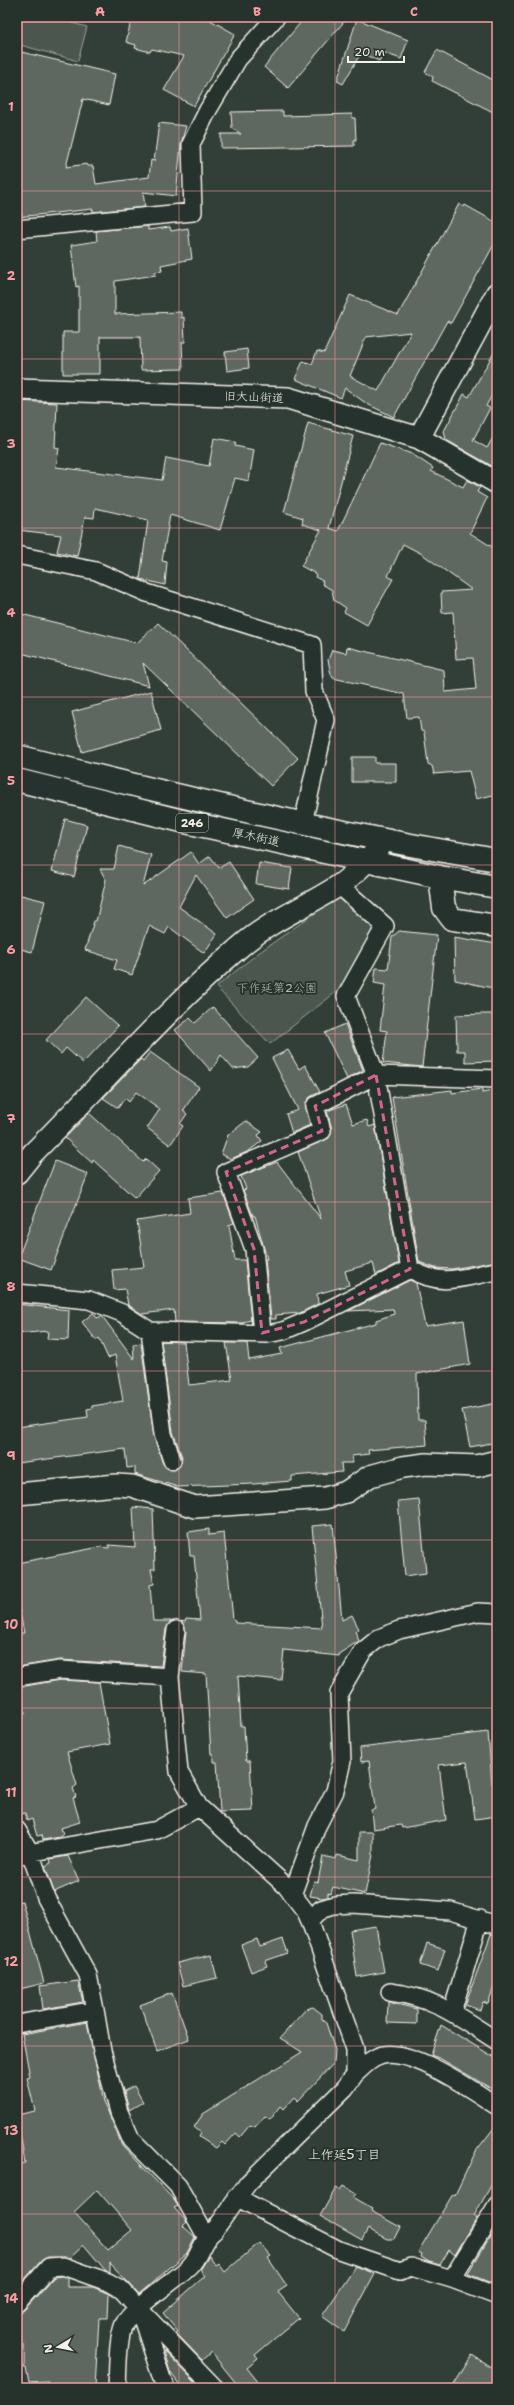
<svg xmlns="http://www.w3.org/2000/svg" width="514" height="2405" font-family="'Shantell Sans','Klee One',sans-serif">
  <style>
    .green { fill: #4c564f; stroke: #a0a49c }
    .building { fill: #5f6861; stroke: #f4f1e8; fill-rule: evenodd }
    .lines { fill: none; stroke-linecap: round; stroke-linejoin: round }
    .minor-casing { stroke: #f4f1e8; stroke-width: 20 }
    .tertiary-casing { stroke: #f4f1e8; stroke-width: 24 }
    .trunk-casing { stroke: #f4f1e8; stroke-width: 25 }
    .minor { stroke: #26332d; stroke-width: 17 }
    .tertiary { stroke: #26332d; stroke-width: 21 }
    .trunk { stroke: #26332d; stroke-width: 22 }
    .marked { fill: none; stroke: #d4648c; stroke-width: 3; stroke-dasharray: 8 5; stroke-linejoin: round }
    .grid { fill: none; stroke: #ff9aa2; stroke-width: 1; stroke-opacity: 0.55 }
    .labels { text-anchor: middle; stroke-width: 4; stroke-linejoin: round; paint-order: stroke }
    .shield { fill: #26332d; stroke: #b6b8b0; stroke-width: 1 }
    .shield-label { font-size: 11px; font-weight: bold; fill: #f4f1e8 }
    .street-label { font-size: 12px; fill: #f4f1e8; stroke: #26332d }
    .park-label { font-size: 12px; fill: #b9bbb2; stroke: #26332d }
    .neighbourhood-label { font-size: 13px; fill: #f4f1e8; stroke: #26332d }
    .neatline { fill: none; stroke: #ff9aa2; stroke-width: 1.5 }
    .grid-label { font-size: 13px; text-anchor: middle; font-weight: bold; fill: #ff9aa2 }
  </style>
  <rect width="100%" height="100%" fill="#323e38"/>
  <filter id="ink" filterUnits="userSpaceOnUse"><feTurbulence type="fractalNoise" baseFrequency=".025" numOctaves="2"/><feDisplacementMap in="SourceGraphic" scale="8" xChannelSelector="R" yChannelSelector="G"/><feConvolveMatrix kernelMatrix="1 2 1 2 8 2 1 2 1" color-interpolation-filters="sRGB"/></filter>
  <g filter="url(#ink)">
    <path class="green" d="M17,17H51L87,27L78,61L17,44Z
      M338,897L371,926L373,935L341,988L270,1044L216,987L257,954Z"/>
    <path class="building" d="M132,17H205L235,34L194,106L164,90L184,56L152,49L150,52L135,48L136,45L126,42Z
      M305,17H348L288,88L264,67Z
      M357,19L408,40L401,59L384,53L379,61L361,53L343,84L337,81Z
      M437,50L497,82V114L432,81L433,77L425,72Z
      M17,51L115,74L109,105L83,99L66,167L87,164L88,166H93L96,184L149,177L151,160L154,161L159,123L186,126L181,144L176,196L143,192L145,207L93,212V209L17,217V179L21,178L17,153Z
      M283,111V116L352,114V118H355L356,140H354V146L221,148V134H241L232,128L231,112Z
      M459,204L464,207L465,205L497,223V239L451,323L447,321L394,417L367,404L345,388L341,398L295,379L303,361L312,364L317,351L324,353L350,295L398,315ZM411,332L378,391L350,376L366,337Z
      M148,226V230L170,227L171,231L188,228L192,259L161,265L162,271L155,272L156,275L115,281V314L181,312V318L184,317L185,342H182L183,369L141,370L140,337H100V374H63V332H79V286L76,287L71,245L97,241L96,231Z
      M497,347V386L486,406L490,408L473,440L487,448L494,436L497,438V457L492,466L446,440L444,431L464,394L469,397Z
      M247,349L249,368L227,371L225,352Z
      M17,401L57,403L55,447L59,448L56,467L162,480L166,458L209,466L214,438L236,442L235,446L254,450L249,481L235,478L220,530L170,515L162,561L167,562L165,585L140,579L148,520L95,508L94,518L85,517L77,556L57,552L61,535L17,530Z
      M308,423L353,436L329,528L338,531L380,443L412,454L433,468L431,471L463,487L467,480L480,487L477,492L487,498L470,533L497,550V794L476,799L469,771L434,774L432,766L428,764L424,732L421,731L419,717L407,718L404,694L333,678L331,674L328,660L332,650L346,653L347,647L444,670L445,692L476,689L473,658L456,659L453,612L442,613L441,592L472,590L422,554L403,544L388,576L393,579L367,625L344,612L346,608L334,600L332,590L322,584L323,581L315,577L316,574L301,566L321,530L302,524L303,518L284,512Z
      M17,613L137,643L158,623L298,758L271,786L143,663L149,686L17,652Z
      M151,691L161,730L82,752L72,712Z
      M352,757H375V763H396V782H352Z
      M65,819L87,825L74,877L52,871Z
      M119,846L151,855L143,886L191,852L199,864L210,856L219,868L229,862L254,899L227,918L196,875L179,907L217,934L204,953L169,927L165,934L149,926L132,975L114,969L117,960L85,950L94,921H96L106,880L100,869H114Z
      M259,863L292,868L289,889L256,884Z
      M17,894L45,901L32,952L17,948Z
      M399,931L437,935L422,1067L383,1063L387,1031L380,1030L385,985L374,983L376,968L388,969L392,937Z
      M454,937L497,944V989L455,980Z
      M86,997L118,1026L83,1063L66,1048L61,1054L46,1040Z
      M213,1007L258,1058L248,1067L233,1069L221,1055L211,1071L175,1030L190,1018L195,1023Z
      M484,1014H497V1061L465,1062V1051H457L456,1015Z
      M345,1024L363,1070L347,1079L325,1033Z
      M288,1050L299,1069L305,1065L320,1092L310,1097L305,1104L310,1125L292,1133L286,1114L298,1110L272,1058Z
      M150,1052L199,1087L183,1111L187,1114L180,1124L183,1126L170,1145L147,1128L160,1109L136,1092L129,1102L125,1098L118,1108L103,1098L141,1059L143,1061Z
      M482,1089V1093L497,1090V1261L452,1269L435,1268L419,1262L392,1097L452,1090V1093Z
      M346,1104L353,1124L367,1120L369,1127L375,1125L399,1263L376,1275L373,1263L345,1271L349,1285L317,1294L318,1304L300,1313L276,1315V1319H271L265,1259H267L255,1216H253L243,1190L246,1189L241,1176L277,1162L321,1219L298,1152L329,1138L332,1129L327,1111Z
      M89,1113L143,1162L146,1159L159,1171L135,1198L93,1160L92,1163L65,1138Z
      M246,1121L262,1132L258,1135L262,1141L249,1151L231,1159L221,1154L228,1135Z
      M55,1161L88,1174L51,1270L18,1258Z
      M223,1193L234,1223L229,1225L235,1260H245L251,1320L243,1322L244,1323L175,1322L174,1310L142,1314L128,1305L125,1289L114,1290L112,1270L144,1267L137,1221L190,1213L188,1198Z
      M410,1280L416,1283L425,1326L464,1320L470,1364L417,1374L418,1420H425L427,1445L368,1450L369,1454L352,1456L353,1463H341L342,1472L292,1476V1481L253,1484L178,1487L135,1474V1467L127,1468L125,1449L17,1463V1427L88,1417L87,1409L92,1408V1406L123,1401L115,1355L108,1358L99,1338L96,1340L82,1322L93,1313L97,1318L102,1316L134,1359L133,1344L141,1343L154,1437L163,1464L170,1470H175L180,1466L182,1457L173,1432L161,1341L184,1342L189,1385L232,1380L226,1343H247L249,1360L282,1354L280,1348L376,1323V1320L394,1314L393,1309L348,1311Z
      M17,1304L69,1310L68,1340L47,1339L48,1331L17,1334Z
      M497,1403V1442L470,1447L462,1410Z
      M419,1499L426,1573L405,1576L398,1501Z
      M133,1507L153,1509L155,1569H151L154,1584L150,1585L153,1621H171L166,1629L161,1666L60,1660L17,1667V1633H24L17,1598V1563L100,1547L109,1548V1545L135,1547Z
      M333,1524L342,1620L352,1615L359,1629L355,1631L359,1641L340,1653L339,1656L284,1650L281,1680L238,1676L241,1726H244L246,1761H250L253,1811L220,1812L217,1762H213V1754H211L206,1674L182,1672L186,1631L181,1621L185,1622L186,1619L200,1620L194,1556H190L188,1532L209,1529V1535L224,1533L233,1619L235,1620V1623L322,1628L312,1526Z
      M60,1680L99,1682L110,1744L67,1752L77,1785L73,1788L76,1797L73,1798L80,1822L61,1828L63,1834L60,1837L43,1840L42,1835L37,1836L32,1819L27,1821L25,1813L20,1814L17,1806V1714L25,1713L20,1687Z
      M488,1732L492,1784L497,1783V1816L475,1819L467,1762L439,1765L446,1820L402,1828L401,1825L373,1829L371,1810L375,1809L369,1761L361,1762L360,1748Z
      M359,1832H373V1855L365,1894L333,1887L331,1894L328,1893V1897L322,1898L310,1896L314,1881L318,1882L323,1856L336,1859L337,1855L359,1860Z
      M68,1856L79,1881L54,1892L45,1866L51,1863L50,1859Z
      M22,1901L44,1983L20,1989L17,1980V1902Z
      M376,1926L384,1972L357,1977L350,1930Z
      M491,1934L497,1935V1977L488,2004L483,2002L480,2010L465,2005Z
      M257,1939L260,1947L283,1939L288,1953L265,1961L267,1966L251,1972L241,1945Z
      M427,1943L445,1949L438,1971L420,1965Z
      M211,1955L217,1978L183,1986L177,1963Z
      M78,1981L83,2002L43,2009L40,1986Z
      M172,1993L189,2039L157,2051L140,2005Z
      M388,2002L417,2009V2024L387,2023Z
      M313,2007L322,2014V2020L326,2023L335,2050L334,2063L298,2101L294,2097L283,2109L280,2106L270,2119L265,2116L255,2127L250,2125L240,2137L236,2133L225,2145L222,2142L216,2148L199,2137L201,2133L194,2127L203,2114L302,2052L280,2038L306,2009Z
      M87,2022L104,2102L122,2145L174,2200L178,2206L174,2208L187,2222L183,2226L195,2237L187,2253L139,2294L110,2263V2272L106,2271L84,2245L70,2258L48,2257L42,2260L17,2288V2164L25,2163L17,2115L35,2111L27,2078L30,2077L22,2034ZM97,2190L132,2230L108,2250L74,2212Z
      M441,2025L497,2059V2092L441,2059L431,2055Z
      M134,2086L143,2102L129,2110L124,2091Z
      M497,2124V2175L474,2216L477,2218L455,2255L449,2250L440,2265L429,2262L421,2257L422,2254L418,2252L453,2194L455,2195L476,2151Z
      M343,2186L356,2194L353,2197L372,2208L371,2211L400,2227L394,2239H387L368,2229L362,2240L320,2216L336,2188L340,2190Z
      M495,2228L497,2229V2285L468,2274Z
      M259,2243L271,2256L268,2258L287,2286L278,2292L299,2318L255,2355L258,2359L247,2368L263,2388H240L211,2352L202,2360L176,2333L178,2332L163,2313L205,2276L200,2270L209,2256L216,2266L219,2264L225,2272Z
      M356,2266L375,2274L344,2332L322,2316Z
      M62,2276L67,2278V2287H93L109,2294L108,2318H99L95,2388H49V2381L29,2382L26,2368H24V2345H17V2313L24,2310L54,2277Z
      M164,2350L201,2388H182L170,2372Z
      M472,2355L497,2371V2388H452Z"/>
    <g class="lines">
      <defs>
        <path id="minor" d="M17,229L193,212L191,144L208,110L238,59L276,17
          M17,555L96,571L147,593L312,645L314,691L326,720L303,823
          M339,885L385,926L346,996L376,1075L410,1269C443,1288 462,1277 497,1271
          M17,1293L89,1300L122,1313L150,1331L267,1334L283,1331L304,1322L410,1269
          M150,1331L163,1434L172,1460
          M262,1333L254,1249L226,1172L322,1131L315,1106L376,1075L497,1079
          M17,1677L60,1670L170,1677L179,1772L199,1807L286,1886L306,1912L310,1921L355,2049V2074L345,2088L248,2183L214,2231C201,2240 201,2255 190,2266C175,2281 133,2307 124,2324C117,2340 118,2370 117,2388
          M170,1677L176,1630
          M17,1830L30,1852L46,1898L88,1975L95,2010L17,2024
          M17,1855L157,1830L199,1807
          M292,1895L317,1826L335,1791L342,1761L339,1693L363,1651L379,1638L399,1630L478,1612L497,1613
          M310,1921L321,1909L334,1905L353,1904L450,1911L497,1925
          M390,1992C436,1998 459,2017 497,2041
          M95,2010L102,2051L119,2112L131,2139L178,2186L206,2236
          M452,2012L480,1919
          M355,2074C361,2069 369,2060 377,2057C406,2043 472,2090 497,2106
          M236,2197L339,2250L400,2271L411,2267L452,2279L497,2296
          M452,2279L497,2205
          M17,2303L49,2267L63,2266L108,2282L122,2290L139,2309L165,2388
          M140,2310L215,2388"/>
        <path id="tertiary" d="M17,389L288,398L419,438L497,483
          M419,438L497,293
          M17,1173L33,1153C102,1084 166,1010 241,946C270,921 307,906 338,886C356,874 371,857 384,842
          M17,1494L117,1485L132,1486L195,1507L325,1498L346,1492L370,1476L403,1467L426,1464L477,1466L497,1461"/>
        <path id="trunk" d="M17,756C176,796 335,834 497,860
          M17,780L190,823L440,877L497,887
          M440,877L444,908L452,919L497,926"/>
      </defs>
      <use href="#minor" class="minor-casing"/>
      <use href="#tertiary" class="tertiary-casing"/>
      <use href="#trunk" class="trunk-casing"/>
      <use href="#minor" class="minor"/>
      <use href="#tertiary" class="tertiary"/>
      <use href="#trunk" class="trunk"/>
    </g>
  </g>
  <path class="marked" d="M376,1075L410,1269L304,1322L262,1333L254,1249L226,1172L322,1131L315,1106Z"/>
  <path class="grid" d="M179,17V2388M335,17V2388M17,191H497M17,359H497M17,528H497M17,697H497M17,865H497M17,1034H497M17,1202H497M17,1371H497M17,1540H497M17,1708H497M17,1877H497M17,2046H497M17,2214H497"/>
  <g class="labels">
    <rect class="shield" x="176" y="814" width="32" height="18" rx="3"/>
    <g class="shield-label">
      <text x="192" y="827">246</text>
    </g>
    <g class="street-label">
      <text transform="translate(254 397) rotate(2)" y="4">旧大山街道</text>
      <text transform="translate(256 837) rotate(12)" y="4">厚木街道</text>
    </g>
    <g class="park-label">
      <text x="277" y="992">下作延第2公園</text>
    </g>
    <g class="neighbourhood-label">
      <text x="344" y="2159">上作延5丁目</text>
    </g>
  </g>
  <rect width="514" height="2405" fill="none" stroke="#26332d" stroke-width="44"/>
  <g transform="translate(58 2347) rotate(260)" stroke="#26332d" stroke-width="3" paint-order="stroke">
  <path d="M0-3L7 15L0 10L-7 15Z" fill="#f4f1e8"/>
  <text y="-6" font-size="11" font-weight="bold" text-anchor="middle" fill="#f4f1e8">N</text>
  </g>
  <path d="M348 56v6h56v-6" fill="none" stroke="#f4f1e8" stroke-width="2"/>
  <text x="354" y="56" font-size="12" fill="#f4f1e8" stroke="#26332d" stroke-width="3" paint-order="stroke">20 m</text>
  <rect x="22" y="22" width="470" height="2361" class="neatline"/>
  <g class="grid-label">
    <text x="100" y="16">A</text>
    <text x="257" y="16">B</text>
    <text x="414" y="16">C</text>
    <text x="11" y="111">1</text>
    <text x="11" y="280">2</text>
    <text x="11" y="448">3</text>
    <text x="11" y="617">4</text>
    <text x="11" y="785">5</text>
    <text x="11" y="954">6</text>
    <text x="11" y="1123">7</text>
    <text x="11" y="1291">8</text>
    <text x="11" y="1460">9</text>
    <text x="11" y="1629">10</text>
    <text x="11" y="1797">11</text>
    <text x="11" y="1966">12</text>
    <text x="11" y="2135">13</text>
    <text x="11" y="2303">14</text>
  </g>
</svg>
